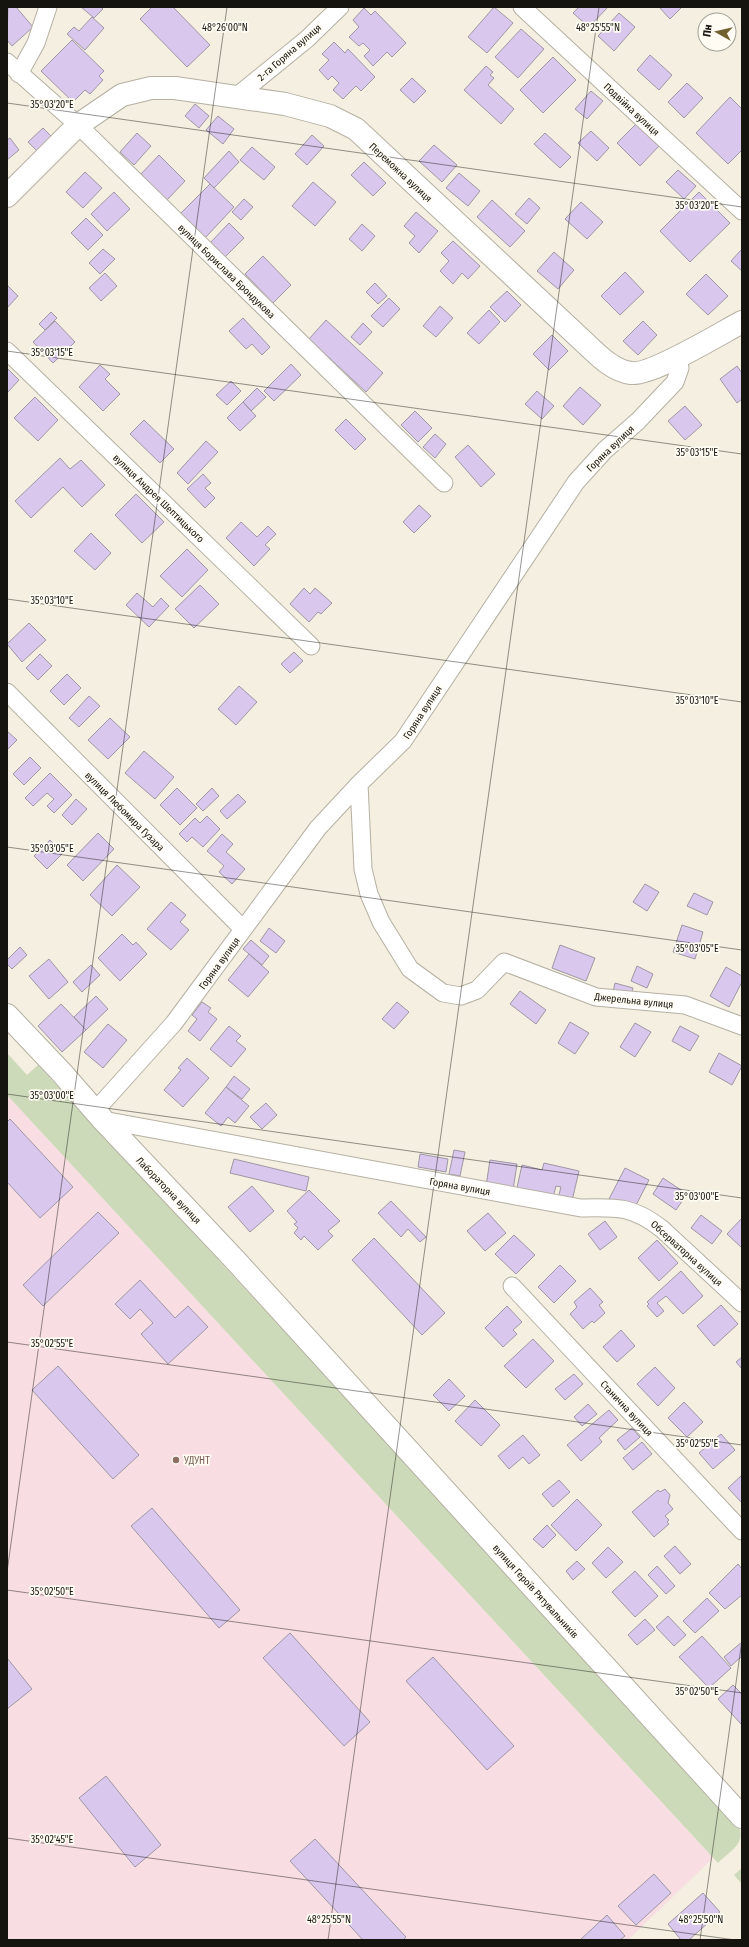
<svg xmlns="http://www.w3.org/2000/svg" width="749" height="1947" font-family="'Fira Sans Condensed',sans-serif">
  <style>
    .education { fill: #f8dde2 }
    .green { fill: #cddaba }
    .building { fill: #dac7ee; stroke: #9e97a4 }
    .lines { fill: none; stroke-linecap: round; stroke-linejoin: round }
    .minor-casing { stroke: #b5b0a2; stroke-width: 19 }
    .tertiary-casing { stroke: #b5b0a2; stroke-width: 24 }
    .secondary-casing { stroke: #b5b0a2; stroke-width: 24 }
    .minor { stroke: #fff; stroke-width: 17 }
    .tertiary { stroke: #fff; stroke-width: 22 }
    .secondary { stroke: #fff; stroke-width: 22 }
    .ticks { fill: none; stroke: #16140f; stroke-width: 1; stroke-opacity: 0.45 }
    .education-dot { fill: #8d6e63; stroke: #fffcf3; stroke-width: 1.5 }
    .labels { text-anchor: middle; stroke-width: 3.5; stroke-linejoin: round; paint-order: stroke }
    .street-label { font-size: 10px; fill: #16140f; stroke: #fffcf3 }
    .education-label { font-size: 10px; fill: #785e54; stroke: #fffcf3; text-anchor: start }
    .ticks-label { font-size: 10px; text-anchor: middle; fill: #16140f; stroke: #fffcf3; stroke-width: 3.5; stroke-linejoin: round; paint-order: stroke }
  </style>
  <rect width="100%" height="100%" fill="#f4efe0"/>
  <path class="education" d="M7,1095L713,1858L628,1940H7Z"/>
  <path class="green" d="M7,1053L27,1075L38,1065L737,1821C747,1844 734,1847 718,1863L7,1095Z
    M742,1868V1884L734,1875Z"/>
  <path class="building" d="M8,7H16L33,27L12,46L7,40Z
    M81,7H101L103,9L94,18Z
    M152,7H173L210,45L187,67L140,19Z
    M494,7L513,23L487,53L468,37Z
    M579,7H608L589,27L573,13Z
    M659,7H682L670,19Z
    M364,8L371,15L375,11L406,43L392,57L387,52L373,66L364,56L370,50L363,43L359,46L349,37L359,27L353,20Z
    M619,13L635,27L614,51L598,36Z
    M92,17L104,28L85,50L67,34L74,27L79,31Z
    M521,29L544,49L518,78L495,57Z
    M72,40L104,71L99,76L103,80L90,94L85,90L73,102L41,71Z
    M334,42L345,53L348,49L375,77L361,91L356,86L343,99L333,90L339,83L332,76L328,80L319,70L329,60L322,54Z
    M650,55L672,75L659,90L637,70Z
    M553,57L576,80L543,113L520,90Z
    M486,66L493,72L490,75L494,78L488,85L514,109L501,124L464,90Z
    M412,78L426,91L414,103L400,90Z
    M687,83L703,98L684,118L668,102Z
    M591,91L603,101L587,119L575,109Z
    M730,97L742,109V150L728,164L696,133Z
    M195,104L209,116L199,128L185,116Z
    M218,116L234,129L223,144L206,130Z
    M636,124L659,146L640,166L617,143Z
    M43,128L52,137L38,152L28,142Z
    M591,131L609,148L597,161L578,143Z
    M137,133L151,146L134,165L120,152Z
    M545,133L571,157L560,168L534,144Z
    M312,135L324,146L307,165L295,154Z
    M10,138L19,150L7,160V140Z
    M434,145L457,165L442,182L419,161Z
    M252,147L275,167L264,180L240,160Z
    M229,151L239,162L214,188L204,178Z
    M159,155L185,181L167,200L141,174Z
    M364,162L386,183L373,196L351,175Z
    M678,170L696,186L684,199L666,182Z
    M85,172L102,188L83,208L66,192Z
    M459,173L480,191L468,206L446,188Z
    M313,182L336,202L315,226L292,206Z
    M210,184L234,207L205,238L180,214Z
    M114,192L130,209L107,231L91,214Z
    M699,192L730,223L690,262L660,231Z
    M529,198L540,208L527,224L515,214Z
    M244,199L253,207L241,220L232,212Z
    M492,200L525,231L510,247L477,217Z
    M581,202L603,222L587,239L565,219Z
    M416,212L438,231L419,253L409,243L415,236L404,226Z
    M86,218L103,235L88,250L71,233Z
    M229,223L244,238L224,258L210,243Z
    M362,224L375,236L362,251L349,239Z
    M453,241L480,266L468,279L462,273L453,284L440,271L449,261L441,253Z
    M103,249L115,259L100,274L89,263Z
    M742,249V271L731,261Z
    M554,252L574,270L558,289L537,271Z
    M263,256L291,285L273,303L245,274Z
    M625,272L644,292L620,315L601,296Z
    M105,273L117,286L101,301L89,288Z
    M706,274L728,296L708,315L686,294Z
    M375,283L387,296L378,304L366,292Z
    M7,285L18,296L7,308Z
    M507,291L521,305L505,322L490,307Z
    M389,298L400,309L383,327L371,316Z
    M440,306L453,318L436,337L423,326Z
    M489,310L500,322L479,344L467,333Z
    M51,312L57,318L45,330L39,324Z
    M243,318L270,347L262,355L252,344L246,349L229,331Z
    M326,320L383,373L366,392L309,339Z
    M55,321L75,342L53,363L33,342Z
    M643,321L657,335L638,355L623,341Z
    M363,323L372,332L360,345L351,337Z
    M552,335L568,351L549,370L533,354Z
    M291,364L301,375L274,401L264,391Z
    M100,365L110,374L105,379L120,394L103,411L79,387Z
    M737,366L742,373V399L737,403L720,379Z
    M7,368L19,380L7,393Z
    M231,381L241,391L227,405L216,395Z
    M580,387L601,405L583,425L563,406Z
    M257,388L266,397L251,411L243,402Z
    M537,391L554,406L542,419L525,404Z
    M35,397L58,420L38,441L14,418Z
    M243,402L256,416L240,431L227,418Z
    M685,406L702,425L685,440L668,421Z
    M415,411L432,428L418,442L401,425Z
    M346,419L366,439L355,450L335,430Z
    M144,420L174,449L160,463L130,434Z
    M435,434L446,444L435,458L423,447Z
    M206,441L218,452L188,484L177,473Z
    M468,445L495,474L481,487L455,457Z
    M60,458L70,469L81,460L105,485L82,507L63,487L31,518L15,501Z
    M203,474L211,483L205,488L215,498L205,508L187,489Z
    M136,494L164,522L142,543L115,515Z
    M419,505L431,516L414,533L403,522Z
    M241,522L257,537L268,526L276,534L265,545L270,549L254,566L226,538Z
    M91,533L111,553L95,570L74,551Z
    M187,549L208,570L182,597L160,576Z
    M200,585L219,604L194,628L175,609Z
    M304,588L310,594L315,588L332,603L321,614L318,612L309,622L290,604Z
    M137,593L153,607L161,598L169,606L149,627L126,605Z
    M29,623L46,640L22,662L7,644Z
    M294,652L303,661L290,673L281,664Z
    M40,654L52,666L38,680L26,668Z
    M67,674L81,688L64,705L50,691Z
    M239,686L257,702L236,725L218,709Z
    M89,696L100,706L79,727L69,718Z
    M110,718L130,737L108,759L88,740Z
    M7,731L17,740L7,750Z
    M144,751L174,777L155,799L125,773Z
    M30,757L41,768L24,785L13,774Z
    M50,773L72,795L54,813L47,806L54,799L47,793L33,806L25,798Z
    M177,788L197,808L180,825L160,805Z
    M212,788L219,796L203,811L196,804Z
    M238,794L246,802L227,819L220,811Z
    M76,799L87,809L72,825L62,815Z
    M207,816L220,829L203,847L192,837L187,842L179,834L195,818L200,823Z
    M98,833L114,849L83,881L67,865Z
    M222,834L233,844L226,852L245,869L232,884L219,872L224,866L207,851Z
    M50,840L63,853L47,869L34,856Z
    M117,865L140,887L112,916L90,895Z
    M645,884L659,892L647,911L633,902Z
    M694,893L713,902L707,915L687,906Z
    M171,902L186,915L180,922L189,930L171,950L147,929Z
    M682,925L703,932L695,959L673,952Z
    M269,928L285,941L276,953L260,941Z
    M122,934L133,945L136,942L147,954L120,981L98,958Z
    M251,940L269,956L262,965L243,949Z
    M560,945L595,958L586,981L552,968Z
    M20,947L27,955L12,969L7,964V960Z
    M249,954L269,972L248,997L228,980Z
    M49,959L68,982L49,999L29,976Z
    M91,965L100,975L82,992L73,982Z
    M637,966L653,974L647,988L631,981Z
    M726,967L742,976V982L729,1007L710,996Z
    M615,983L633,988L631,996L613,992Z
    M520,991L546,1010L536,1024L510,1004Z
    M96,996L108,1009L86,1030L74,1017Z
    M202,1002L211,1008L208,1012L217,1019L200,1041L188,1031L197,1019L192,1015Z
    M397,1002L409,1012L394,1029L382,1019Z
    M61,1004L86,1030L62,1052L38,1026Z
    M570,1022L589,1033L575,1054L558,1043Z
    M635,1023L651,1032L635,1057L620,1047Z
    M108,1024L127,1040L103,1068L84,1052Z
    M229,1026L241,1036L236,1041L246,1049L231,1067L210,1049Z
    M680,1026L699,1036L690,1051L672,1041Z
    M719,1053L742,1066L732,1085L709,1072Z
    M187,1058L209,1078L183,1107L164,1090L181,1070L178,1068Z
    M234,1076L250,1089L242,1099L226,1087Z
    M226,1087L249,1106L235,1123L228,1117L221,1126L205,1113Z
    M266,1103L277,1115L262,1129L250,1117Z
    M10,1119L73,1187L40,1218L7,1182V1122Z
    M454,1150L465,1152L460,1176L449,1174Z
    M420,1154L448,1159L446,1172L418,1167Z
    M234,1159L309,1177L306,1191L230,1173Z
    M490,1160L517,1164L513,1190L486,1186Z
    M544,1163L579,1171L571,1205L557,1202L561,1187L556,1186L552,1201L516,1192L522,1165L542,1170Z
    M625,1168L649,1180L633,1211L609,1199Z
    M663,1178L687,1194L676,1210L653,1194Z
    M252,1186L274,1211L250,1232L228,1207Z
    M309,1190L340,1221L328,1231L333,1236L318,1250L304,1236L301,1240L294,1233L298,1228L294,1224L297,1222L287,1211Z
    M391,1201L426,1237L420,1242L408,1229L401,1237L378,1213Z
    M98,1212L119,1233L43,1306L23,1285Z
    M488,1213L506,1233L485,1251L467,1231Z
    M701,1215L722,1231L712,1244L691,1228Z
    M742,1218V1248L727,1234Z
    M605,1221L617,1237L600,1250L588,1234Z
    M514,1235L535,1255L516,1274L495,1254Z
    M374,1238L445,1313L422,1335L352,1260Z
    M657,1240L678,1263L659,1281L638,1258Z
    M560,1265L576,1281L554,1303L538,1287Z
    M681,1271L703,1296L683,1314L666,1296L657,1303L664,1311L657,1317L647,1306L649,1304L647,1302Z
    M140,1280L175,1318L188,1306L208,1327L168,1364L141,1334L153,1323L140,1309L130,1319L115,1304Z
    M590,1288L603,1302L599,1305L605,1313L594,1323L592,1321L583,1329L570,1314L577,1307L574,1302Z
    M721,1305L738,1324L714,1346L697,1326Z
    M507,1306L522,1322L513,1330L517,1334L503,1347L485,1328Z
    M621,1330L635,1346L617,1362L603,1347Z
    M533,1339L554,1361L526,1388L504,1366Z
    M742,1357V1369L736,1362Z
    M58,1366L139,1455L113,1479L32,1390Z
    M655,1367L675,1388L658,1406L637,1384Z
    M574,1374L583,1384L565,1400L555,1389Z
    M449,1379L465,1396L449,1411L433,1395Z
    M475,1400L500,1425L481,1446L455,1421Z
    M684,1402L703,1422L687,1437L668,1418Z
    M588,1404L597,1414L582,1426L574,1417Z
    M609,1410L618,1420L599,1438L602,1442L581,1461L567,1445Z
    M632,1428L640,1437L625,1450L617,1440Z
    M721,1434L735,1450L713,1469L699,1453Z
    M523,1435L540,1455L529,1464L523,1457L509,1469L498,1456Z
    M642,1442L652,1454L633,1470L623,1458Z
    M742,1475V1503L728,1488Z
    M559,1480L570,1492L553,1507L542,1494Z
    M665,1489L670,1495L668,1503L673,1509L665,1516L669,1520L667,1522L669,1524L654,1537L632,1512L658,1490L660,1492Z
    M577,1499L602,1525L576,1551L551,1525Z
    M152,1508L240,1610L219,1628L131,1526Z
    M547,1525L556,1535L543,1548L533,1539Z
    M675,1546L691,1564L680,1574L664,1556Z
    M608,1547L623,1562L606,1578L592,1563Z
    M577,1561L585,1569L573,1580L566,1571Z
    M738,1564L742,1569V1595L725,1609L709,1593Z
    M657,1566L675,1586L666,1594L648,1575Z
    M635,1571L658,1596L635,1617L612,1592Z
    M707,1598L719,1611L695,1633L683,1621Z
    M668,1616L686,1635L674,1646L656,1627Z
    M645,1619L655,1630L637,1645L628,1635Z
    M290,1633L370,1722L344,1746L263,1658Z
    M702,1636L731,1668L709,1688L679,1657Z
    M742,1642V1656L731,1666L724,1657Z
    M433,1657L514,1746L487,1770L406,1681Z
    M7,1658L32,1689L7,1709Z
    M733,1685L742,1694V1725L718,1699Z
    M106,1776L161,1845L135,1867L79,1798Z
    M315,1839L406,1937L403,1940H363L290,1861Z
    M654,1874L671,1893L636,1925L618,1906Z
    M703,1893L720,1912L689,1940H681L668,1924Z
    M607,1915L625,1936L620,1940H580Z"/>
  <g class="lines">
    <defs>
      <path id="minor" d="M522,7L742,211
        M7,62L78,125L444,483
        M19,74L36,43L48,7
        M237,96L307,39L340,7
        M7,351L311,646
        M7,692L243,929
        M359,784L363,869L369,894L381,922L410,969L443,993L461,996L477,990L504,962L596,997L685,1005L742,1026
        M95,1111L174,1023L318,828L359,784L403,741L576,482L605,450L638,421L675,382L680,368L676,357
        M103,1120L581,1208C617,1207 633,1206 662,1229L742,1303
        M512,1286L742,1531"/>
      <path id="tertiary" d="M7,196L78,125L122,95L151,88H175L285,104L330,116L356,129L583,341C596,353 612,371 631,373C651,376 721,333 742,322"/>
      <path id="secondary" d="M7,1015L62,1073L103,1120L236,1261L742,1817"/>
    </defs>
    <use href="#minor" class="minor-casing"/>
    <use href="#tertiary" class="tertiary-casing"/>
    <use href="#secondary" class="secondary-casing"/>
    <use href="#minor" class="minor"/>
    <use href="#tertiary" class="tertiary"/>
    <use href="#secondary" class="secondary"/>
  </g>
  <path class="ticks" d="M7,103L742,207M7,351L742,454M7,599L742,702M7,847L742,950M7,1094L742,1198M7,1342L742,1445M7,1572L227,7M7,1590L742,1693M7,1838L735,1940M328,1940L599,7M700,1940L742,1640"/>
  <circle class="education-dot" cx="176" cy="1460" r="4"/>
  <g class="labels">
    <g class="street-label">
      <text transform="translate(289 52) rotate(-41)" y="4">2-га Горяна вулиця</text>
      <text transform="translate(632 109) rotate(43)" y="4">Подвійна вулиця</text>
      <text transform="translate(401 172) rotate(43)" y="4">Переможна вулиця</text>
      <text transform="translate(227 271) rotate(44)" y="4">вулиця Борислава Брондукова</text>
      <text transform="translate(610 448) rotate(-44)" y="4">Горяна вулиця</text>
      <text transform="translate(159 498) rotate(44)" y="4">вулиця Андрея Шептицького</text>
      <text transform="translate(422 712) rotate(-57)" y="4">Горяна вулиця</text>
      <text transform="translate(125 811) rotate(45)" y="4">вулиця Любомира Гузара</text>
      <text transform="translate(219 963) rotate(-54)" y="4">Горяна вулиця</text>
      <text transform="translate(634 1000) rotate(6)" y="4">Джерельна вулиця</text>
      <text transform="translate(460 1186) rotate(10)" y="4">Горяна вулиця</text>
      <text transform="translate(169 1190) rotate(46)" y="4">Лабораторна вулиця</text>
      <text transform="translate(687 1253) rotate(42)" y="4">Обсерваторна вулиця</text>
      <text transform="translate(627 1408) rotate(47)" y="4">Станична вулиця</text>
      <text transform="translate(536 1591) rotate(48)" y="4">вулиця Героїв Рятувальників</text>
    </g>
    <g class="education-label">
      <text x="184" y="1464">УДУНТ</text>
    </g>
  </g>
  <g class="ticks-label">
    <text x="225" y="31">48°26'00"N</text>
    <text x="598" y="31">48°25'55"N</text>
    <text x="52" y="108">35°03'20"E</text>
    <text x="697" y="209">35°03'20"E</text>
    <text x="52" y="356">35°03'15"E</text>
    <text x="697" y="456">35°03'15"E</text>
    <text x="52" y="604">35°03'10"E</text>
    <text x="697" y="704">35°03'10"E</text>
    <text x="52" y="852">35°03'05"E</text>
    <text x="697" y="952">35°03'05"E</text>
    <text x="52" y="1099">35°03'00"E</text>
    <text x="697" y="1200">35°03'00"E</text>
    <text x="52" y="1347">35°02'55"E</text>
    <text x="697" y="1447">35°02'55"E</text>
    <text x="52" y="1595">35°02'50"E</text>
    <text x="697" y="1695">35°02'50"E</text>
    <text x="52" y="1843">35°02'45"E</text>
    <text x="329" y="1923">48°25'55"N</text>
    <text x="701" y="1923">48°25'50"N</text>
  </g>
  <rect width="749" height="1947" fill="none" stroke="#16140f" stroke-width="16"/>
  <g transform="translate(717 32) rotate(278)"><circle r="19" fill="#fffcf3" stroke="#a29f98"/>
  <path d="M0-3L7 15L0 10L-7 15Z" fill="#71612e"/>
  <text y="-6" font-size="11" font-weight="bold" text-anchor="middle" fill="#16140f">Пн</text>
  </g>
</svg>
